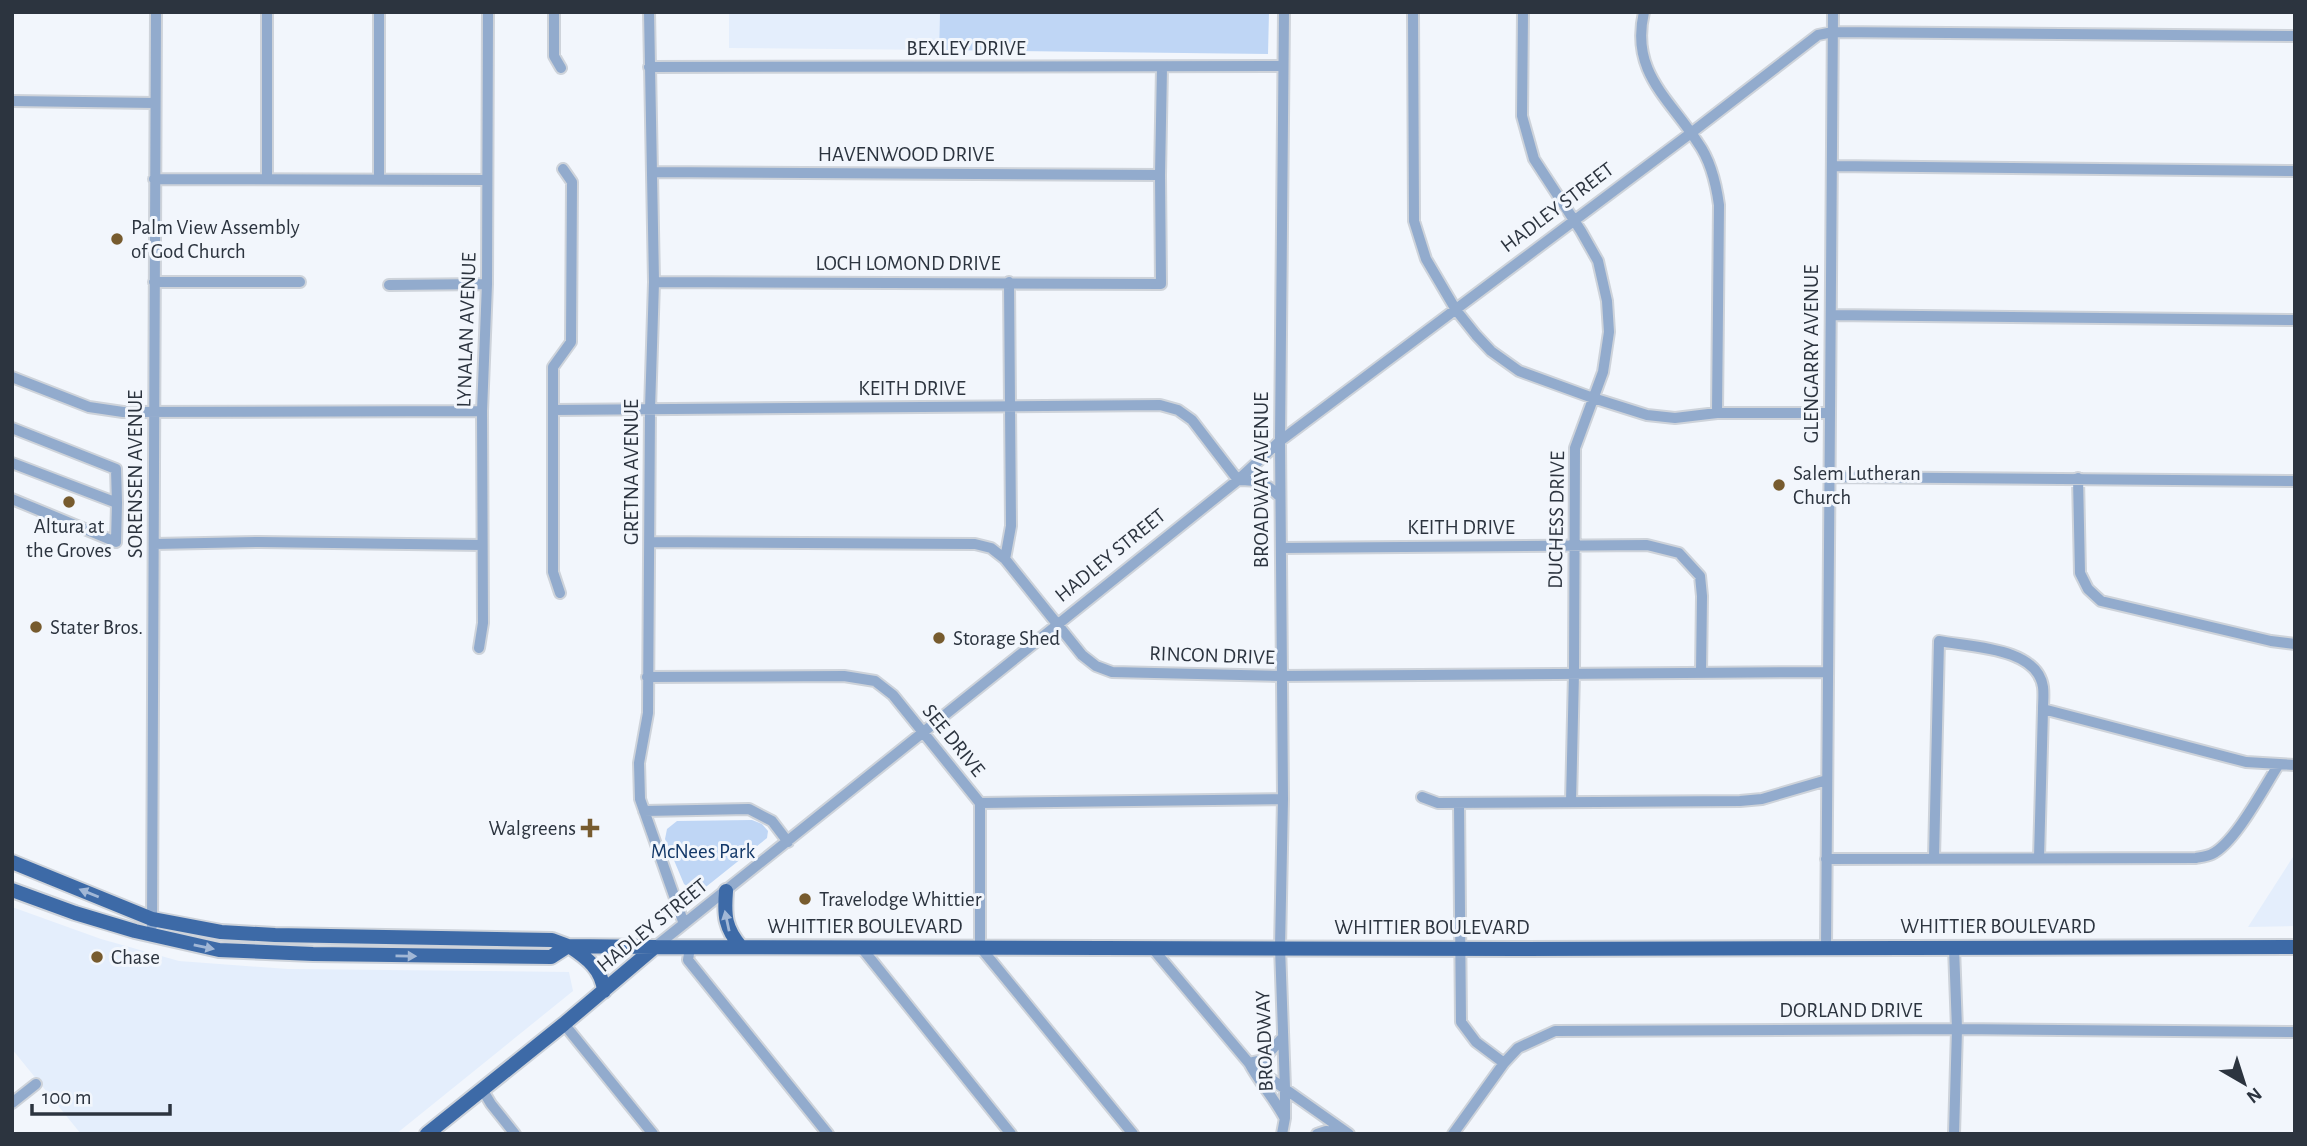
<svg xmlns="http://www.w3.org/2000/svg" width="2307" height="1146" font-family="'Alegreya Sans',sans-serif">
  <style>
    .built { fill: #e4eefc }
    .green { fill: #bfd6f5 }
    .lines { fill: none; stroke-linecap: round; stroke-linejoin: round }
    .minor-casing { stroke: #ced3da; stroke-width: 14 }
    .major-casing { stroke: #ced3da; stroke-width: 18 }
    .minor { stroke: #92abcd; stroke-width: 10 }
    .major { stroke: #3d6aa7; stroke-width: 14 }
    .oneway { fill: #a1b7d6 }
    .poi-dot { fill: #775b2e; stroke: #f2f6fc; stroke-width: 2.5 }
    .labels { text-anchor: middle; stroke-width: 6; stroke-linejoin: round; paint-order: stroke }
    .street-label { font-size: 21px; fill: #2c343f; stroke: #f2f6fc }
    .poi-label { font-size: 21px; fill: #2c343f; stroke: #f2f6fc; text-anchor: start }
    .park-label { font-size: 21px; fill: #133868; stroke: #f2f6fc }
  </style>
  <rect width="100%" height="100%" fill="#f2f6fc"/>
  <path class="built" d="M729,12H940L939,50L729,48Z
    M2295,854V926L2248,927L2291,860Z
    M12,907L101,939L179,961L288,969L569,972L573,991L396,1134H81L12,1049Z"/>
  <path class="green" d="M940,12H1269L1268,54L939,50Z
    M752,820L762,824L768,831L767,838L702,890H692L684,884L665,839L667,829L677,821Z"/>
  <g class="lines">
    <defs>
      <path id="minor" d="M267,12V178
        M379,12V179
        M554,12V56L561,68
        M649,12L654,282L650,409L648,713L639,763L640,799L684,924
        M1413,12L1414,221L1426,259L1456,310L1476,335L1491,351L1519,371L1593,398L1647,415L1675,418L1717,413H1830
        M1523,12L1522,116L1534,159L1581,231L1598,261L1607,301L1609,332L1603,372L1575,448L1574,673L1571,802
        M1644,12C1630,72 1669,98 1698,143C1711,161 1716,183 1719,205L1717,413
        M649,67L1282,66
        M12,101L155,103
        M1833,166L2295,171
        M653,172L1160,175
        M154,179L487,180
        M154,282H300
        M654,282L1161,284L1160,175L1162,67
        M389,285L487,284
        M1831,315L2295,320
        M12,377L89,407L123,412L482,411
        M553,410L1160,405L1178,410L1192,420L1238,480
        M12,428L116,469L117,503L12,463
        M1829,477L2295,481
        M2078,478L2080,573L2088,589L2101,601L2271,641L2295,644
        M1238,480C1260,480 1265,482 1280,497
        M12,499L116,542L117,503
        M651,542L975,544L991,548L1005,559L1082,655L1096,666L1112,672L1280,676L1827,672
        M154,544L259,542L482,545
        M1281,548L1647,545L1679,553L1700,576L1702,596L1701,673
        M1005,559L1011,526L1009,282
        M560,593L553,572V367L571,342L572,182L563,169
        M479,648L483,623L482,411L487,284L488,12
        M647,677L844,676L875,681L893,695L980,803L1283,799
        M1422,797L1438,803L1740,801L1762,799L1827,780
        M980,803V947L1133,1134
        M1459,803L1461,1022L1476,1042L1504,1063
        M644,811L749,809L772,821L788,842
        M1934,858L1939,641C1970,647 2037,647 2043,687C2044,694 2043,702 2043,709L2246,762L2295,765
        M2039,858L2043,709
        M1826,859L2196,858C2201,857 2208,856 2212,854C2236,842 2264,787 2279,764
        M152,926L156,12
        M655,947L1238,480L1280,441L1691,133L1818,35L1833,32L2295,36
        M690,947L688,960L828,1134
        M861,947L1011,1134
        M1826,948L1833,12
        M1954,948L1957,1029L1954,1134
        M1153,949L1249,1063C1259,1082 1274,1098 1284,1117
        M564,1024L653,1134
        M1249,1063L1263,1060L1283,1037
        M1254,1067L1349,1134
        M482,1089L491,1104L515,1134
        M12,1103L36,1084
        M1282,1134L1285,1118V1088L1280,947L1283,799L1280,441L1284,12
        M1317,1134L1326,1131L1344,1133
        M1453,1134L1504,1063L1518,1048L1555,1031L1957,1029L2295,1032"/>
      <path id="major" d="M12,862L152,919L221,932L275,935L552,940L568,946L655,947L1523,949L2295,947
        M12,890L75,913L135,931L219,950L313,954L551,957L568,946
        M726,891C724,916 725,928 741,947
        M569,946C587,958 602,969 604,991
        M427,1134L564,1024L655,947"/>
    </defs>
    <use href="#minor" class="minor-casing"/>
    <use href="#major" class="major-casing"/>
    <use href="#minor" class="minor"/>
    <use href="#major" class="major"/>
  </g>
  <defs><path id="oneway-solid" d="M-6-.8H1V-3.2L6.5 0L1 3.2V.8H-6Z" transform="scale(1.75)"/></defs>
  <g class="oneway">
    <use href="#oneway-solid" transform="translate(89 893) rotate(-158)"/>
    <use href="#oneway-solid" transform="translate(727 921) rotate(-102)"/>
    <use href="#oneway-solid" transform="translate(204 947) rotate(12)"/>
    <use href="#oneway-solid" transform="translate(406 956) rotate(1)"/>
  </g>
  <g class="poi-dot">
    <circle cx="117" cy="239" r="7"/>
    <circle cx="1779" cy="485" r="7"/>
    <circle cx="69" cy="502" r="7"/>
    <circle cx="36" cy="627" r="7"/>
    <circle cx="939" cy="638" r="7"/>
    <path d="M586.5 817.5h7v7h7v7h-7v7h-7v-7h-7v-7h7z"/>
    <circle cx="805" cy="899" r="7"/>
    <circle cx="97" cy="957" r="7"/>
  </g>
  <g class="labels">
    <g class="street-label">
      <text x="966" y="55">BEXLEY DRIVE</text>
      <text x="906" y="161">HAVENWOOD DRIVE</text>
      <text transform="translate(1557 207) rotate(-37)" y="7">HADLEY STREET</text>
      <text x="908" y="270">LOCH LOMOND DRIVE</text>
      <text transform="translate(466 330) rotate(-88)" y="7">LYNALAN AVENUE</text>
      <text transform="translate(1811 354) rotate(-90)" y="7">GLENGARRY AVENUE</text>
      <text x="912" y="395">KEITH DRIVE</text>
      <text transform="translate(631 472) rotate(-90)" y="7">GRETNA AVENUE</text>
      <text transform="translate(135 474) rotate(-90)" y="7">SORENSEN AVENUE</text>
      <text transform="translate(1261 480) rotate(-90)" y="7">BROADWAY AVENUE</text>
      <text transform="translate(1556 520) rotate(-89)" y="7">DUCHESS DRIVE</text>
      <text x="1461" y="534">KEITH DRIVE</text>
      <text transform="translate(1110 555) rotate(-39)" y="7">HADLEY STREET</text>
      <text transform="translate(1212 655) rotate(2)" y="7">RINCON DRIVE</text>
      <text transform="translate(954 740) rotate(51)" y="7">SEE DRIVE</text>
      <text transform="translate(652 925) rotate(-39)" y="7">HADLEY STREET</text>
      <text x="865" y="933">WHITTIER BOULEVARD</text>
      <text x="1998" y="933">WHITTIER BOULEVARD</text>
      <text x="1432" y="934">WHITTIER BOULEVARD</text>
      <text x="1851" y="1017">DORLAND DRIVE</text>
      <text transform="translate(1264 1041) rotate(-92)" y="7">BROADWAY</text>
    </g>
    <g class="poi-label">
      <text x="131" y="234">Palm View Assembly<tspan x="131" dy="24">of God Church</tspan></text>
      <text x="1793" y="480">Salem Lutheran<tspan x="1793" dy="24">Church</tspan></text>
      <text x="69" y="533" text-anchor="middle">Altura at<tspan x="69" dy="24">the Groves</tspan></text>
      <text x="50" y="634">Stater Bros.</text>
      <text x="953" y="645">Storage Shed</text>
      <text x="576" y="835" text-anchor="end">Walgreens</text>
      <text x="819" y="906">Travelodge Whittier</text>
      <text x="111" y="964">Chase</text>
    </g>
    <g class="park-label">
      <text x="703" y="858">McNees Park</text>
    </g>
  </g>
  <rect width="2307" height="1146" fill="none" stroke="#2c343f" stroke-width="28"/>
  <g transform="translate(2244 1083) rotate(141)" stroke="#f2f6fc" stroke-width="5" paint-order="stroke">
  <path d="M0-5L12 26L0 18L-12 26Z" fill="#2c343f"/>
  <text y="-10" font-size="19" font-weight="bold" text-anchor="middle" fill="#2c343f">N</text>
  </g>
  <path d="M32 1104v10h138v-10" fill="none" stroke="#2c343f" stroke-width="3.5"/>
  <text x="42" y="1104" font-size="21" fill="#2c343f" stroke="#f2f6fc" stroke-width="5" paint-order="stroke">100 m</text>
</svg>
